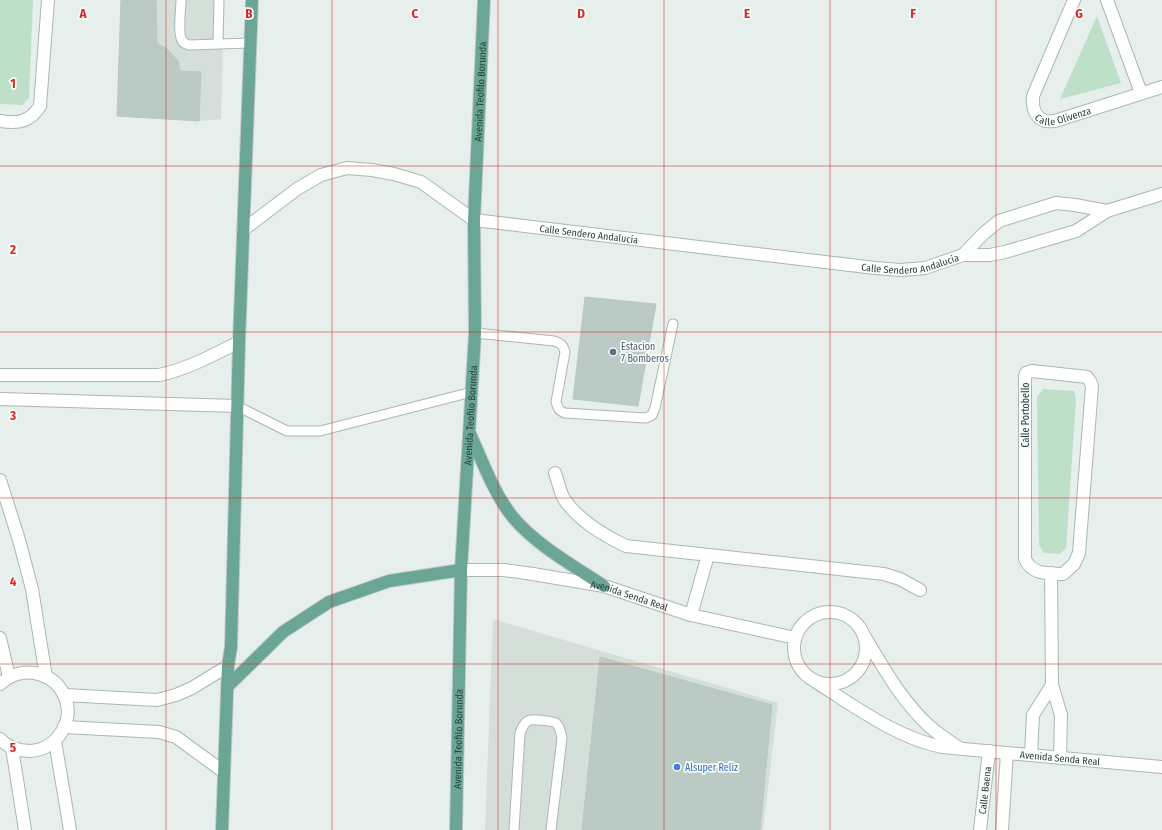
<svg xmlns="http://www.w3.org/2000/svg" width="1162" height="830" font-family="'Fira Sans Condensed',sans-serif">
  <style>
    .built { fill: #d4dfda }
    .green { fill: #bfe0c8 }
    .building { fill: #bbcac4; stroke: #b8c9c2 }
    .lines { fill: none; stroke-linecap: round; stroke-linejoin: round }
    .service-casing { stroke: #a8b8b2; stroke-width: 11 }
    .minor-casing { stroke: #a8b8b2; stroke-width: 14 }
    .tertiary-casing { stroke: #a8b8b2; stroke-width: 14 }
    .primary-casing { stroke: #c2cac8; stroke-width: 14 }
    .service { stroke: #fff; stroke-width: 9 }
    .minor { stroke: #fff; stroke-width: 12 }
    .tertiary { stroke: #fff; stroke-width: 12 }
    .primary { stroke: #6aa596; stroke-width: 12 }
    .grid { fill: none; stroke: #d62828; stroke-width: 1; stroke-opacity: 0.55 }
    .service-dot { fill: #5c6f8a; stroke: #f7fbf9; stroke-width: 1.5 }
    .shop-dot { fill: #3f7fe0; stroke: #f7fbf9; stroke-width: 1.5 }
    .labels { text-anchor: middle; stroke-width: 3.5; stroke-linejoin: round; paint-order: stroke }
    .street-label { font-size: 10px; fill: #24423a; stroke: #f7fbf9 }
    .service-label { font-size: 10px; fill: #4e5e75; stroke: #f7fbf9; text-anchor: start }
    .shop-label { font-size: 10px; fill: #366cbe; stroke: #f7fbf9; text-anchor: start }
    .grid-label { font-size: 13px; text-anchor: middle; font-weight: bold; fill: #d62828; stroke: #f7fbf9; stroke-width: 3.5; stroke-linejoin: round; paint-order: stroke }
  </style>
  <rect width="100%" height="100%" fill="#e6efeb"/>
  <path class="built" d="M121,0H224L221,119L199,121L117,116Z
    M493,619L778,703L763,830H485Z"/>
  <path class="green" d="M0,0H33L29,98L22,105L0,104Z
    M1097,16L1121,83L1060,99Z
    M1043,389L1074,391L1076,399L1066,548L1060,554L1044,553L1039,545L1037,397Z"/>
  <path class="building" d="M121,0H156L157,43L168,50L178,61L180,71L201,72L199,121L117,116Z
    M585,297L656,304L638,406L573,399Z
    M600,657L772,705L760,830H582Z"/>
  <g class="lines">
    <defs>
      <path id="service" d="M181,0C181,9 177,36 183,42C185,44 187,44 189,45L250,43
        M218,44L219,0
        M475,333L554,341C561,343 563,345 565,352L556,402C558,408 559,411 565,413L646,418L652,415L655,408L673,324
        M237,406L287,431H320L472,392
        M514,830L520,733C522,728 524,722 530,720C534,719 552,721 556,723C560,727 561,733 562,738L551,830"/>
      <g id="minor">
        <path id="s1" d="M1074,0L1033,96C1032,106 1034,117 1045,121C1047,122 1052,121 1055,121L1162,87"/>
        <path d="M1107,0L1141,93"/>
        <path d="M0,121C18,124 30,122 40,106L48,0"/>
        <path id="s2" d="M243,230L297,189L321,175L347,168L372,170L394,174L421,182L474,220L875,268L901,270L925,268L963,255H990L1005,252L1076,231L1107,211L1162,194"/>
        <path d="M963,255L983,234L999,221L1056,203L1075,205L1107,211"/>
        <path d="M1032,371L1087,377L1090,381L1092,386L1079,553L1074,564L1063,574C1048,573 1032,575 1025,559V376L1026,373Z"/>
        <path d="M0,375H159C188,369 213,355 239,342"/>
        <path d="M0,399L237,406"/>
        <path d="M555,473C558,481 560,492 564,499C579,521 603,535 626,546L884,574L900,579L920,590"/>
        <path d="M0,480L19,540L32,589L46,677"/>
        <path d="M1051,573L1052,685L1061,715L1060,758"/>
        <path d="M691,615L708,555"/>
        <path d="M0,638L9,677"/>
        <path d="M0,684C3,682 6,679 10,677C30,667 55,675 64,695C76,720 57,750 30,751C19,751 8,748 0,739"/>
        <path d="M64,695L157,700L176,695L192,688L228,666"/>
        <path d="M64,727L159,732L176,737L224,772"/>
        <path d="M55,741L70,830"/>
        <path d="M12,748L25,830"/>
        <path d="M1031,755L1033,715L1052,685"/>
        <path id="s3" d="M980,830L989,751"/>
        <path d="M1002,830L1007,753"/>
      </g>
      <g id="tertiary">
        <path id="s4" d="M461,570H504L533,574L604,586L691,615L795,638"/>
        <circle cx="830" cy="648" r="36"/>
        <path d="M865,637C884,669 902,701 929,726C938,734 949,741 959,748"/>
        <path id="s5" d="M816,682C854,706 897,738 942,747L1162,767"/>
      </g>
      <g id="primary">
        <path d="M470,434C482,460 494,494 512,516C533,543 575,567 604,586"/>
        <path d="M228,686L283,632L329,602L389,581L461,570"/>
        <path d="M222,830L228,666L231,647L239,342L252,0"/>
        <path id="s6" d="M456,830L461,570L475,333L474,220L484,0"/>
      </g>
    </defs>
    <use href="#service" class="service-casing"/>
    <use href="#minor" class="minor-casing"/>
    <use href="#tertiary" class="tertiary-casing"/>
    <use href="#primary" class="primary-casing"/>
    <use href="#service" class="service"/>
    <use href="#minor" class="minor"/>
    <use href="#tertiary" class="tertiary"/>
    <use href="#primary" class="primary"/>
  </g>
  <path class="grid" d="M166,0V830M332,0V830M498,0V830M664,0V830M830,0V830M996,0V830M0,166H1162M0,332H1162M0,498H1162M0,664H1162"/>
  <circle class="service-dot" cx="613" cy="352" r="4"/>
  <circle class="shop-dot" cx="677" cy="767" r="4"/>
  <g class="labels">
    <g class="street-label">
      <text dy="4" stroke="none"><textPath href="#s6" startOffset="739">Avenida Teofilo Borunda</textPath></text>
      <text dy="4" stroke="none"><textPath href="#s1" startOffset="153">Calle Olivenza</textPath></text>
      <text dy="4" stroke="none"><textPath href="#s2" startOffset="379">Calle Sendero Andalucía</textPath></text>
      <text dy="4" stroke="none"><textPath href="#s2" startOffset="703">Calle Sendero Andalucía</textPath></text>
      <text dy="4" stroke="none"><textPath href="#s6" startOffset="415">Avenida Teofilo Borunda</textPath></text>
      <text transform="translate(1025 415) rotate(-90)" y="4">Calle Portobello</text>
      <text dy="4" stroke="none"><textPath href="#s4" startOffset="171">Avenida Senda Real</textPath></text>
      <text dy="4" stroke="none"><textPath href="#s6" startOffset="91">Avenida Teofilo Borunda</textPath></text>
      <text dy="4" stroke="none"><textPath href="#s5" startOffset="261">Avenida Senda Real</textPath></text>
      <text dy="4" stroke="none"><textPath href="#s3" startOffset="40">Calle Baena</textPath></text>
    </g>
    <g class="service-label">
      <text x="621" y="350">Estacion<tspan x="621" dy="12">7 Bomberos</tspan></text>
    </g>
    <g class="shop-label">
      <text x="685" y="771">Alsuper Reliz</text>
    </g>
  </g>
  <g class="grid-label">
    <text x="83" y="18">A</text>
    <text x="249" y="18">B</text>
    <text x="415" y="18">C</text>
    <text x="581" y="18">D</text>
    <text x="747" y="18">E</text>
    <text x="913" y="18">F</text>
    <text x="1079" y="18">G</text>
    <text x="13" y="88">1</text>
    <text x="13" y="254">2</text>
    <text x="13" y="420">3</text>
    <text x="13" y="586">4</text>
    <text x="13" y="752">5</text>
  </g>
</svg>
